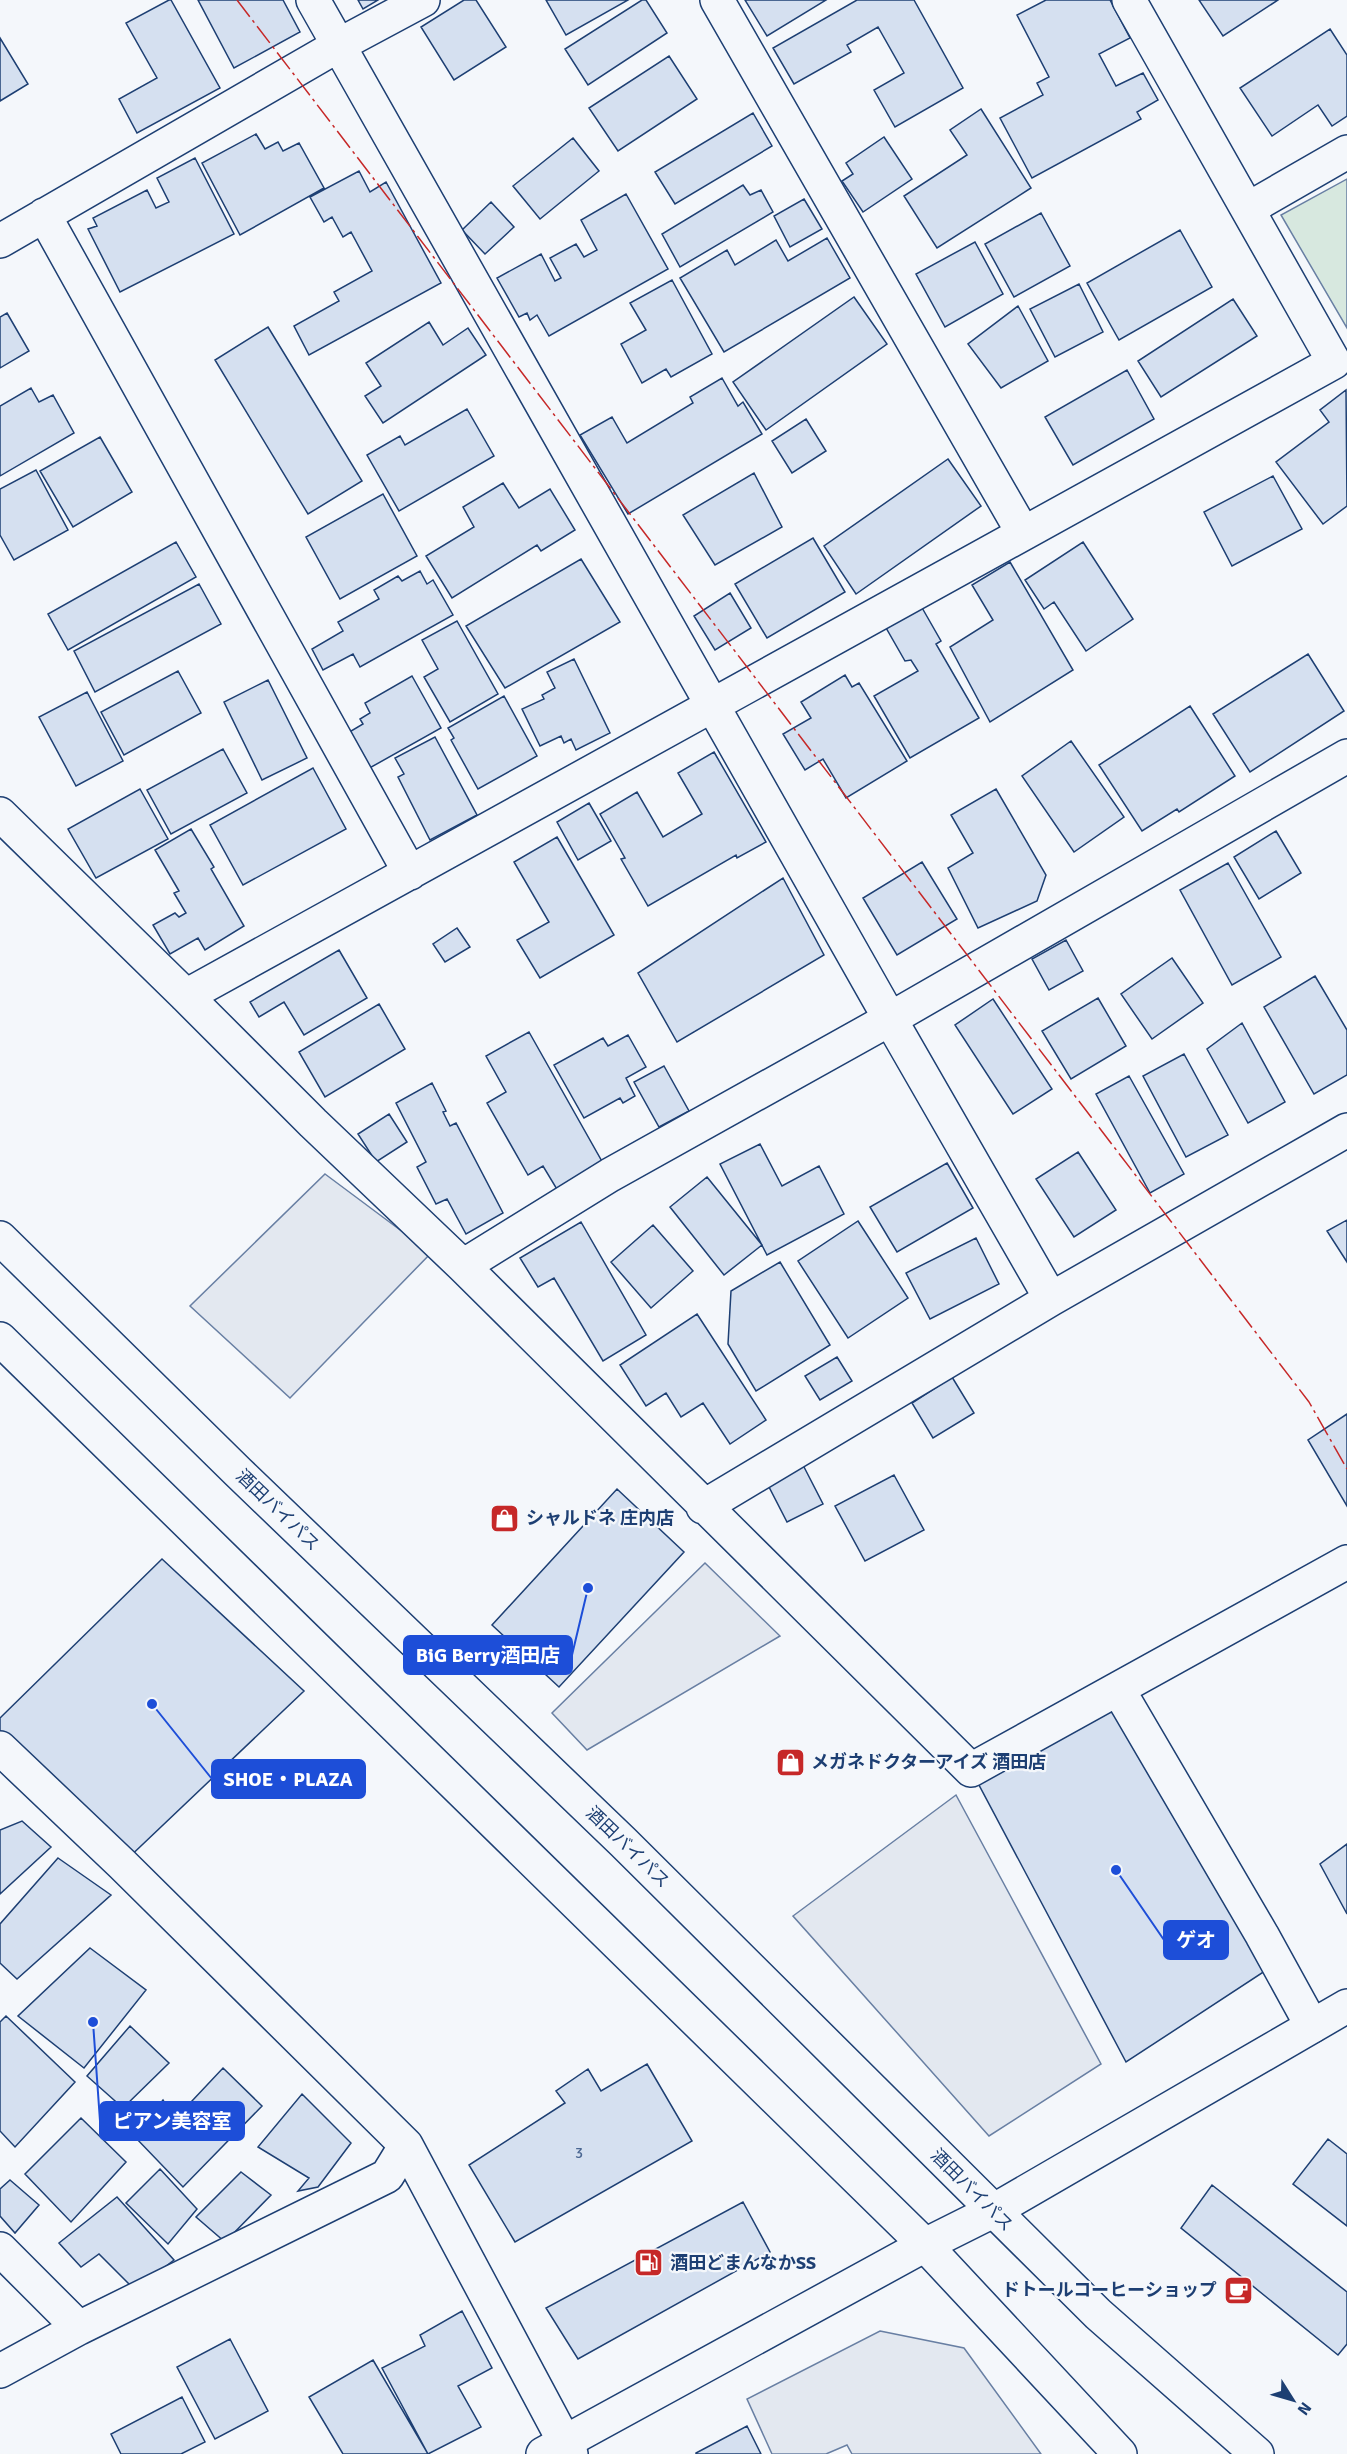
<svg xmlns="http://www.w3.org/2000/svg" width="1347" height="2454" font-family="Signika,'Noto Sans JP',sans-serif">
  <style>
    .green { fill: #d7e8df; stroke: #687fa3; stroke-width: 1.5 }
    .parking { fill: #e3e8f0; stroke: #687fa3; stroke-width: 1.5 }
    .building { fill: #d5e0f0; stroke: #1d3f73; stroke-width: 1.5 }
    .lines { fill: none; stroke-linecap: round; stroke-linejoin: round }
    .street-casing { stroke: #1d3f73; stroke-width: 36 }
    .secondary-casing { stroke: #1d3f73; stroke-width: 36 }
    .highway-casing { stroke: #1d3f73; stroke-width: 36 }
    .street { stroke: #f4f7fb; stroke-width: 33 }
    .secondary { stroke: #f4f7fb; stroke-width: 33 }
    .highway { stroke: #f4f7fb; stroke-width: 33 }
    .power { stroke: #c62828; stroke-width: 1.5; stroke-dasharray: 21 4.5 3 4.5; stroke-linecap: butt }
    .labels { text-anchor: middle; stroke-width: 4.5; stroke-linejoin: round; paint-order: stroke }
    .number-label { font-size: 15px; fill: #4b6792 }
    .street-label { font-size: 18px; fill: #1d3f73; stroke: #f4f7fb }
    .poi-label { font-size: 18px; font-weight: bold; fill: #1d3f73; stroke: #f4f7fb; text-anchor: start }
    .leader { fill: none; stroke: #1d4ed8; stroke-width: 2 }
    .callout-dot { fill: #1d4ed8; stroke: #f4f7fb; stroke-width: 2 }
    .callout { fill: #1d4ed8; stroke: #1d4ed8; stroke-width: 2 }
    .callout-label { font-size: 20px; text-anchor: middle; font-weight: bold; fill: #fff }
  </style>
  <rect width="100%" height="100%" fill="#f4f7fb"/>
  <path class="green" d="M1347,179V328L1281,215Z"/>
  <path class="parking" d="M325,1174L431,1253L290,1398L190,1306Z
    M705,1563L780,1636L587,1750L552,1713Z
    M956,1795L1101,2064L989,2136L793,1916Z
    M880,2331L964,2348L1041,2454H852L847,2445L826,2454H772L747,2399Z"/>
  <path class="building" d="M169,0H171L220,88L137,133L119,99L157,78L126,23Z
    M198,0H283L300,32L234,68Z
    M358,0H378L363,9Z
    M464,0H476L506,47L454,80L421,27Z
    M546,0H628L566,35Z
    M642,0H646L667,33L588,85L565,49Z
    M745,0H826L767,36Z
    M857,0H914L963,88L895,127L874,90L904,73L878,27L847,45L851,52L794,84L773,48Z
    M1046,0H1110L1130,38L1099,54L1116,86L1143,73L1158,100L1137,112L1141,119L1032,178L1000,118L1043,95L1037,83L1049,77L1017,15Z
    M1199,0H1278L1223,36Z
    M1330,29L1347,55V116L1332,126L1318,105L1272,136L1240,88Z
    M0,38L28,84L0,101Z
    M669,56L697,99L618,151L589,108Z
    M981,109L1031,188L937,248L904,196L967,155L950,130Z
    M753,113L772,146L675,204L655,172Z
    M256,134L265,149L278,142L283,151L299,143L324,188L240,235L202,163Z
    M884,137L912,179L863,212L842,181L853,174L846,163Z
    M573,138L599,171L540,219L513,186Z
    M195,158L234,234L120,292L88,229L97,226L93,218L147,190L156,208L169,202L157,178Z
    M359,171L370,192L386,182L441,283L309,355L294,326L339,301L334,292L372,271L351,232L343,237L332,217L324,222L310,197Z
    M743,185L750,195L761,190L773,212L680,267L662,234Z
    M626,194L668,269L549,336L537,315L530,320L527,313L519,317L497,278L541,254L555,281L561,278L550,258L576,244L584,257L597,250L581,220Z
    M804,199L822,229L790,247L774,216Z
    M491,202L514,227L485,254L462,230Z
    M1041,213L1070,266L1014,297L985,244Z
    M1180,230L1212,287L1119,340L1087,283Z
    M827,238L850,278L724,352L680,278L727,250L735,265L776,240L788,261Z
    M975,242L1003,294L945,327L916,274Z
    M672,280L712,354L671,377L666,369L642,383L621,344L646,330L630,303Z
    M1079,284L1103,332L1055,357L1030,309Z
    M854,297L887,344L766,430L733,382Z
    M1233,299L1257,336L1161,397L1138,361Z
    M1018,306L1048,361L1001,388L968,344Z
    M7,313L29,351L0,368V317Z
    M429,322L443,345L468,328L486,355L383,423L365,396L381,386L366,363Z
    M268,327L362,481L308,514L215,360Z
    M1127,370L1154,419L1073,465L1045,417Z
    M722,378L738,406L743,402L762,434L628,514L580,435L612,417L627,443L693,403L690,397Z
    M31,388L39,402L53,395L74,433L0,476V406Z
    M1346,390L1347,506L1323,524L1276,462L1329,422L1320,410Z
    M467,409L494,456L399,511L367,455L400,436L405,445Z
    M806,419L826,451L792,473L772,441Z
    M100,437L132,492L73,527L40,471Z
    M948,459L981,506L856,594L824,546Z
    M36,470L68,530L14,560L0,535V489Z
    M754,473L782,527L715,565L683,515Z
    M1273,476L1302,529L1232,566L1204,512Z
    M503,483L519,508L550,489L575,530L541,551L537,545L452,598L426,556L474,527L463,507Z
    M383,494L417,556L340,599L306,537Z
    M813,538L845,592L767,638L735,584Z
    M176,542L196,577L68,650L48,614Z
    M1083,542L1133,619L1086,651L1054,602L1044,609L1025,580Z
    M581,559L620,622L505,688L466,626Z
    M1010,562L1073,670L990,722L950,647L993,620L972,585Z
    M420,571L427,584L433,580L453,615L360,667L353,654L323,670L312,649L343,631L338,622L379,599L374,590L398,576L402,581Z
    M199,584L221,624L95,692L74,651Z
    M730,593L751,628L715,650L694,616Z
    M921,606L941,641L936,644L979,718L910,758L874,696L918,671L911,660L905,661L885,626Z
    M457,621L498,694L450,722L424,677L438,669L422,640Z
    M1308,654L1344,711L1250,772L1213,714Z
    M574,659L610,733L576,750L571,739L564,743L561,736L540,746L522,709L544,699L542,695L555,688L547,672Z
    M178,671L201,713L124,755L101,712Z
    M845,675L852,687L859,683L907,761L846,798L823,759L805,770L783,734L811,718L801,702Z
    M412,676L441,728L366,770L346,734L363,724L360,719L370,713L365,703Z
    M268,680L307,758L262,780L224,702Z
    M87,692L123,761L76,786L39,717Z
    M504,696L537,756L478,789L451,740L454,738L448,728Z
    M1190,706L1235,776L1179,812L1177,809L1142,831L1099,765Z
    M435,737L477,815L430,840L398,777L404,774L395,758Z
    M1071,741L1124,817L1074,852L1022,776Z
    M223,749L247,793L171,834L147,790Z
    M714,752L766,842L737,858L736,855L648,906L621,859L625,858L600,814L637,792L663,837L702,814L678,773Z
    M313,768L346,829L243,885L210,825Z
    M140,789L168,839L96,878L68,829Z
    M996,789L1046,875L1037,901L978,928L948,868L973,853L951,815Z
    M589,803L611,841L578,860L557,822Z
    M191,829L214,867L211,869L244,926L205,950L198,938L170,954L153,925L175,913L179,917L186,913L174,893L179,891L155,850Z
    M1276,831L1301,873L1259,899L1234,857Z
    M557,837L614,935L540,978L517,940L549,922L514,862Z
    M922,862L957,919L897,955L863,898Z
    M1228,863L1281,957L1232,985L1180,890Z
    M783,878L824,955L677,1042L638,973Z
    M457,928L470,947L445,962L433,944Z
    M1066,940L1083,971L1049,990L1032,959Z
    M339,950L367,998L304,1035L284,1002L259,1017L250,1002Z
    M1172,958L1203,1003L1152,1039L1121,994Z
    M1315,976L1347,1030V1075L1314,1094L1264,1007Z
    M1098,998L1126,1046L1071,1079L1042,1031Z
    M993,999L1052,1089L1013,1114L955,1025Z
    M379,1004L405,1049L325,1097L299,1052Z
    M1242,1023L1285,1102L1248,1123L1207,1049Z
    M529,1032L604,1165L558,1191L543,1166L528,1175L487,1103L506,1092L486,1056Z
    M628,1035L646,1067L626,1078L635,1096L623,1103L620,1098L584,1118L554,1065L603,1038L608,1046Z
    M1184,1054L1228,1135L1186,1157L1143,1076Z
    M664,1066L689,1111L659,1127L634,1082Z
    M1129,1076L1184,1174L1150,1193L1096,1094Z
    M432,1083L446,1111L443,1112L450,1126L456,1123L503,1213L466,1234L447,1199L436,1204L417,1167L426,1162L396,1103Z
    M389,1114L407,1142L376,1162L358,1134Z
    M760,1144L782,1186L819,1166L844,1214L767,1255L720,1164Z
    M1078,1152L1116,1210L1074,1237L1036,1179Z
    M947,1163L973,1208L897,1252L870,1207Z
    M707,1177L762,1245L724,1275L670,1207Z
    M1347,1220V1262L1327,1231Z
    M858,1221L908,1298L848,1338L798,1261Z
    M581,1222L646,1335L603,1361L554,1278L538,1287L520,1258Z
    M653,1225L693,1271L651,1308L611,1262Z
    M976,1238L999,1284L930,1319L906,1273Z
    M780,1262L830,1345L756,1391L728,1344L731,1291Z
    M697,1314L766,1420L730,1444L703,1403L681,1417L666,1393L646,1406L620,1365Z
    M837,1357L852,1381L820,1400L805,1376Z
    M952,1377L974,1413L933,1438L912,1403Z
    M1347,1414V1506L1308,1440Z
    M803,1465L823,1504L787,1522L767,1483Z
    M894,1475L924,1530L865,1561L835,1506Z
    M617,1489L684,1552L559,1687L492,1625Z
    M162,1559L304,1691L122,1864L0,1748V1718Z
    M162,1559L304,1691L122,1864L0,1748V1718Z
    M1107,1694L1265,1971L1126,2062L971,1770Z
    M22,1821L51,1847L0,1894V1830Z
    M1347,1844V1914L1320,1864Z
    M58,1858L111,1895L17,1979L0,1963V1924Z
    M90,1948L146,1990L84,2068L18,2016Z
    M6,2016L75,2082L15,2147L0,2131V2022Z
    M130,2026L169,2063L123,2108L87,2076Z
    M647,2064L692,2141L515,2242L469,2165L565,2103L556,2091L588,2069L601,2091Z
    M223,2068L262,2106L183,2187L134,2136L163,2100L175,2119Z
    M302,2094L351,2143L318,2187L298,2191L309,2178L258,2147Z
    M81,2118L126,2162L71,2222L25,2174Z
    M1328,2139L1347,2154V2226L1293,2184Z
    M160,2169L197,2209L168,2244L126,2203Z
    M241,2172L271,2195L225,2242L196,2217Z
    M10,2180L39,2205L15,2233L0,2216V2189Z
    M1212,2185L1347,2292V2344L1338,2355L1181,2228Z
    M117,2197L174,2260L135,2290L99,2254L81,2267L59,2243Z
    M743,2202L770,2252L578,2359L546,2308Z
    M462,2311L492,2368L458,2386L481,2427L428,2454L382,2368L425,2346L420,2335Z
    M230,2339L268,2411L215,2439L177,2367Z
    M373,2360L428,2454H343L309,2397Z
    M182,2397L205,2442L181,2454H121L111,2434Z
    M747,2426L761,2454H696V2453Z"/>
  <g class="lines">
    <defs>
      <path id="street" d="M313,0L890,1019L1051,1299
        M717,0L1022,531
        M1248,209L1347,152
        M44,215L410,873
        M0,241L339,45L423,0
        M0,814L186,996L313,1123L463,1266L971,1770L1347,1562
        M186,996C570,786 950,570 1334,362L1129,0
        M463,1266L610,1175L890,1019L1347,756
        M703,1507L1051,1299L1347,1130
        M1118,1689L1262,1935L1312,2026
        M0,1748L122,1864L406,2145L571,2454
        M0,2249L79,2328
        M0,2371L79,2328L387,2176L406,2145"/>
      <path id="secondary" d="M543,2454L925,2245L993,2211L1347,2006"/>
      <path id="highway" d="M0,1238L238,1472L623,1842L1098,2314L1257,2454
        M0,1339L925,2245L1120,2454"/>
    </defs>
    <use href="#street" class="street-casing"/>
    <use href="#secondary" class="secondary-casing"/>
    <use href="#highway" class="highway-casing"/>
    <use href="#street" class="street"/>
    <use href="#secondary" class="secondary"/>
    <use href="#highway" class="highway"/>
    <path class="power" d="M237,0L1309,1402L1347,1469"/>
  </g>
  <defs>
    <symbol id="shop-square" viewBox="-11 -11 22 22"><rect x="-9" y="-9" width="18" height="18" rx="4" fill="#c62828" stroke="#f4f7fb"/><path d="M-5-2.5h2.3a2.7 3.5 0 0 1 5.4 0H5L5.5 6h-11ZM-1.5-2.5h3a1.5 2.3 0 0 0-3 0Z" fill="#fff"/></symbol>
    <symbol id="fuel-square" viewBox="-11 -11 22 22"><rect x="-9" y="-9" width="18" height="18" rx="4" fill="#c62828" stroke="#f4f7fb"/><path d="M-5.5-6h7V0h2V4h1.3V-2.5L3-4.5l.8-.8L6-3V5H2.5V1h-1V6h-7ZM-4.2-4.7v3.2H.2V-4.7Z" fill="#fff"/></symbol>
    <symbol id="cafe-square" viewBox="-11 -11 22 22"><rect x="-9" y="-9" width="18" height="18" rx="4" fill="#c62828" stroke="#f4f7fb"/><path d="M-5.5-4.5H6V0H3Q3 3.5 0 3.5H-2.5Q-5.5 3.5-5.5 0ZM3-3.2v2h1.7v-2ZM-6 4.5H4V6H-6Z" fill="#fff"/></symbol>
  </defs>
  <g fill-rule="evenodd">
    <use href="#shop-square" x="488" y="1502" width="33" height="33"/>
    <use href="#shop-square" x="774" y="1746" width="33" height="33"/>
    <use href="#fuel-square" x="632" y="2246" width="33" height="33"/>
    <use href="#cafe-square" x="1222" y="2274" width="33" height="33"/>
  </g>
  <g class="labels">
    <g class="number-label">
      <text x="579" y="2158">3</text>
    </g>
    <g class="street-label">
      <text transform="translate(278 1510) rotate(44)" y="6">酒田バイパス</text>
      <text transform="translate(628 1847) rotate(44)" y="6">酒田バイパス</text>
      <text transform="translate(972 2190) rotate(45)" y="6">酒田バイパス</text>
    </g>
    <g class="poi-label">
      <text x="526" y="1524">シャルドネ 庄内店</text>
      <text x="811" y="1768">メガネドクターアイズ 酒田店</text>
      <text x="670" y="2269">酒田どまんなかSS</text>
      <text x="1217" y="2296" text-anchor="end">ドトールコーヒーショップ</text>
    </g>
  </g>
  <path class="leader" d="M588 1588L572 1655M152 1704L212 1779M1116 1870L1164 1940M93 2022L100 2121"/>
  <g class="callout-dot">
    <circle cx="588" cy="1588" r="6"/>
    <circle cx="152" cy="1704" r="6"/>
    <circle cx="1116" cy="1870" r="6"/>
    <circle cx="93" cy="2022" r="6"/>
  </g>
  <g class="callout">
    <rect x="404" y="1636" width="168" height="38" rx="6"/>
    <rect x="212" y="1760" width="153" height="38" rx="6"/>
    <rect x="1164" y="1921" width="64" height="38" rx="6"/>
    <rect x="100" y="2102" width="144" height="38" rx="6"/>
  </g>
  <g class="callout-label">
    <text x="488" y="1662">BiG Berry酒田店</text>
    <text x="288" y="1786">SHOE・PLAZA</text>
    <text x="1196" y="1947">ゲオ</text>
    <text x="172" y="2128">ピアン美容室</text>
  </g>
  <g transform="translate(1293 2400) rotate(127)" stroke="#f4f7fb" stroke-width="4.5" paint-order="stroke">
  <path d="M0-4.5L10 22L0 15L-10 22Z" fill="#1d3f73"/>
  <text y="-9" font-size="16" font-weight="bold" text-anchor="middle" fill="#1d3f73">N</text>
  </g>
</svg>
